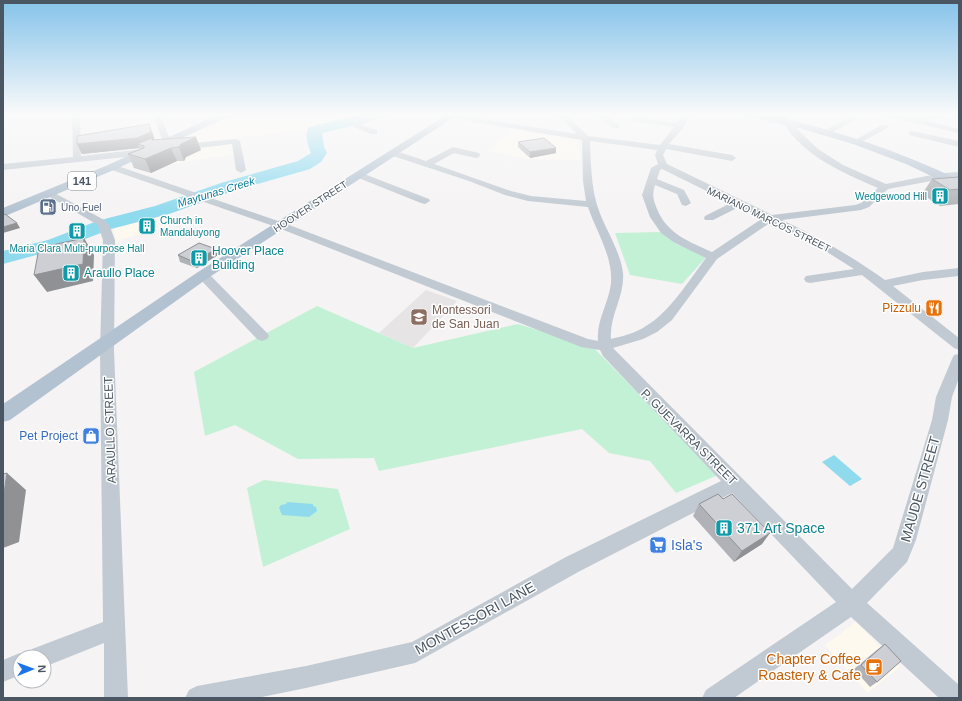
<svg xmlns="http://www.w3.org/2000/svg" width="962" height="701" font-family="Arial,sans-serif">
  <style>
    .commercial { fill: #fdf9ef }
    .education { fill: #e6e4e5 }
    .green { fill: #c3f1d5 }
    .water { fill: #90daee }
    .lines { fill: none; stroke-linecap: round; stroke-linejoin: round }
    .river { fill: #90daee; fill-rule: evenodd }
    .minor { fill: #c1cad2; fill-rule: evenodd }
    .major { fill: #b3c2d1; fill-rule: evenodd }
    .wall { fill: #b0b2b7 }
    .shaded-wall { fill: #909195 }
    .building { fill: #cdcfd5; stroke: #909195 }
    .labels { text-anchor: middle; stroke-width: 3; stroke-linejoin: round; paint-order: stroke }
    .far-culture-label { font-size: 10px; fill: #0d838f; stroke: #fff; text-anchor: end }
    .far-street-label { font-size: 10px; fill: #4a5661; stroke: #fff }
    .far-service-label { font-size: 10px; fill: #4e5e75; stroke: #fff; text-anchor: start }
    .shield { fill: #fff; stroke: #808990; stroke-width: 1 }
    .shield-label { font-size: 11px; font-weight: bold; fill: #4a5661 }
    .far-water-label { font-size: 11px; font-style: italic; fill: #0c7c9b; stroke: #fff }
    .culture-label { font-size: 12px; fill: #0d838f; stroke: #fff; text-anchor: start }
    .food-label { font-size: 12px; fill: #c56008; stroke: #fff; text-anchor: end }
    .education-label { font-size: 12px; fill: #785e54; stroke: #fff; text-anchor: start }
    .street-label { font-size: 12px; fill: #4a5661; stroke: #fff }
    .shop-label { font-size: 12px; fill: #366cbe; stroke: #fff; text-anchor: end }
    .near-street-label { font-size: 14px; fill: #4a5661; stroke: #fff }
    .near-culture-label { font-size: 14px; fill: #0d838f; stroke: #fff; text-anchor: start }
    .near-shop-label { font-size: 14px; fill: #366cbe; stroke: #fff; text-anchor: start }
    .near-food-label { font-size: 14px; fill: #c56008; stroke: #fff; text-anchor: end }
  </style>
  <rect width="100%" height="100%" fill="#f5f3f3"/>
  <path class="commercial" d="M236,114H368L353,120L315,129L171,145Z
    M511,129L578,140L580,160L527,159L489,151Z
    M234,143L236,154L167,165L160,152Z
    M164,212L172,226L116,241L113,225Z
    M856,622L900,667L868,693L825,645Z"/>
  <path class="education" d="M426,290L457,301L413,348L379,333Z"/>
  <path class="green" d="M663,232L676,244L707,256L682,284L630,275L615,233Z
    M317,306L413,348L518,324L592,346L718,475L676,493L650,461L609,453L582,429L379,471L374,458L298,459L235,425L205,436L194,372Z
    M264,480L338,489L350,529L263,567L247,488Z"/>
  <path class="water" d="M834,455L862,479L850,486L822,462Z
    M287,502L313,504V506L316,507L317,511L309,517L282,515L279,508L281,505L286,504Z"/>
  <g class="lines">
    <path class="river" d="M363,114H383L381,117L360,124L322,133L324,147L327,153L321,162L310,169L233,191L169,214L111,229L62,248L3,264V251L48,240L97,221L155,206L221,183L298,161L311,153C308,146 304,133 309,127Z"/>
    <path class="minor" d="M72,114H80L81,156L144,149L148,152L144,155L3,170V164L73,157Z
      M153,114H160L171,142L170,144H164L163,142Z
      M380,114H390L361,125L377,130V134H371L349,125Z
      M441,114H452L577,134L557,114H565L588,136L660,145L674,127L635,121L631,119L632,117L677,123L684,114H691L683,128L669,144L732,155L736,158L732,161L666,149L663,155L667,164L772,215L855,205L861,203L878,188C841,172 796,153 779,114H786L795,127L818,149L843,165L886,184L942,173L959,172V178L942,179L888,189L869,207L861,210L782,220C820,238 851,256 885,280L923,272L959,268V276L923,280L893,286L959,338V350L954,348L862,275L810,283L806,282L804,279L806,276L854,269L808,240L771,222L717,259L672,320L657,332L643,339L613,348L852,589L893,548L932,420L936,397L952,359L954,355L959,354V378L952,397L948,420L916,540L907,562L867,603L959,685V698H939L851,617L734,698H702L706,690L836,602L732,493L580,571L415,663L306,688L257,698H185L189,690L197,686L306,666L412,642L566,557L721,481L603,356L600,350L581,347L276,227L109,169L107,167L109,165H115L284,223L588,339L598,341C596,320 609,303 611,283C613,256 596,231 588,207L528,201L505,195L469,181L390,155L389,153L393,150L426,161L453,147L479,153L480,155L479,157L476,158L454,153L434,164L511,191L531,196L586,201L583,181L582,140L457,119ZM590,141L657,150L655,155L658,164L651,168L642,195L650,217L661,233L675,243L706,258C690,279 669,313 646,326C636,333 623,336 611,339C609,316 625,296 623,273C620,249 604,228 597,205C591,185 591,162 590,141ZM662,169L731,203L705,216L704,218L705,220H713L739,207L763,218L712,252C690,242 667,234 657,209C653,198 652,196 655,185L677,194L682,205L686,206L691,203L684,190L657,179L660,170Z
      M596,114H604L620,126L619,128H613Z
      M885,114H896L920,119L935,114H944V116L927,121L959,129V133L885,116Z
      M848,118H851L855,120L827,135H821L820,133Z
      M882,125H888L889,127L858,144H852L851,142Z
      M909,131H912L959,141V147L909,135Z
      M236,139L240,141L246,170L241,173L236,170L232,144L182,150L178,147L182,144Z
      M359,172L429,199L430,201L425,204L421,203L356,177L354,175Z
      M51,191L106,221L110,227L115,240L114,351L128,698H104V643L44,667V657H29L32,649L103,622L100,351L103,240L98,225L48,196L46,194L48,192Z
      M203,271L207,272L267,333L269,336L267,339L262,341L257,339L199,278L197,275L199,272Z
      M20,653L28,657H20V675L3,682V660Z"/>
    <path class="major" d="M219,114H231L229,116L116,169L3,217V208L108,165Z
      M448,114H459L208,278L10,420L3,422V404L198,272Z
      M743,114H761L774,116C838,131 900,151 959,180V189L906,164L853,144L799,128L745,116Z"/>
  </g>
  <path class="wall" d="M153,134L154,139L201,150L186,157L184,161H177L151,173L134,168L128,154L139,149V148L82,154L77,144Z
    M518,142L556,153L530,158L518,147Z
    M959,177V204L940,206L922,194L932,179Z
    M178,255H218L197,268L180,262Z
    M699,504L762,544L734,562L693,516Z
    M885,644L877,682L870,687L854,669L878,649Z"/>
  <path class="shaded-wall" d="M149,124L153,134L155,142L144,146L137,144L139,148L82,154L77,144Z
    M196,137L201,150L186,157L184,161L179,147L181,144Z
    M171,148L177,161L151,173L145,159Z
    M556,148V153L530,158V152Z
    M17,223L20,228L3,233V227Z
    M84,238L94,255L93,281L47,292L34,275Z
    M216,249L218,255L197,268L194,262Z
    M7,473L26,490L19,542L3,548V499Z
    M770,533L762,544L734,562L742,551Z"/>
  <path class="building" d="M149,124L151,132L137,138L77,144V136Z
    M196,137L181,144L179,147L171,148L145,159L128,154L144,148V146L137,144L152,138V140Z
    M544,138L556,148L530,152L518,142Z
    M959,177V189L950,190L932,179Z
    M5,214L17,223L3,227V215Z
    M84,238L83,264L34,275L39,248Z
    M199,243L216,249L194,262L178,255Z
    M7,473L3,499V474Z
    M718,494L723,499L732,494L770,533L742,551L699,504Z
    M885,644L901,661L877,682L861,665Z"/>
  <linearGradient id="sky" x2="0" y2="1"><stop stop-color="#85c3ea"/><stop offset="0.54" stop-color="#fafafa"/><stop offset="1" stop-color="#fafafa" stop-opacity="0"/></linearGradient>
  <rect width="962" height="212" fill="url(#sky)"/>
  <defs>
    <symbol id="building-square" viewBox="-11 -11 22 22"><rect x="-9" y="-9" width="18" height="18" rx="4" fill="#0f9aa8" stroke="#fff"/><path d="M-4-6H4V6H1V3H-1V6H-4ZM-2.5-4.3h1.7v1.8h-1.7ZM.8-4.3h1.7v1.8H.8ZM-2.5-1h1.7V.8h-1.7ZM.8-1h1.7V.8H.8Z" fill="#fff"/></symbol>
    <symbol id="fuel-square" viewBox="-11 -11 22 22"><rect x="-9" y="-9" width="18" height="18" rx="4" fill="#5c6f8a" stroke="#fff"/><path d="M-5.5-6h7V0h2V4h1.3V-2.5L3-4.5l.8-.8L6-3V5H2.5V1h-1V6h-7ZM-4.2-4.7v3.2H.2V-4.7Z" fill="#fff"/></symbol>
    <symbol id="restaurant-square" viewBox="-11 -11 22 22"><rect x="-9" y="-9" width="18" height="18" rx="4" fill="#e8710a" stroke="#fff"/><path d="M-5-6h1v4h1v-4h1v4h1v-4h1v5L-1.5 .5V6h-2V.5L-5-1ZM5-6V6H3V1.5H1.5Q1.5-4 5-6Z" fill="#fff"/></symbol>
    <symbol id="school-square" viewBox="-11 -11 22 22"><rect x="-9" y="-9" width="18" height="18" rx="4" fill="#8d6e63" stroke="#fff"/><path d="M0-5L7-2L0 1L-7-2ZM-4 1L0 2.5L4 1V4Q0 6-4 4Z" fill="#fff"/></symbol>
    <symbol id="shop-square" viewBox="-11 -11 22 22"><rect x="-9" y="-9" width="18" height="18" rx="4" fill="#3f7fe0" stroke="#fff"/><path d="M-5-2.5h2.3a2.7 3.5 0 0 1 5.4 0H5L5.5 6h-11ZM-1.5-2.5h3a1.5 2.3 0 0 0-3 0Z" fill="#fff"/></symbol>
    <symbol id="supermarket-square" viewBox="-11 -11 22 22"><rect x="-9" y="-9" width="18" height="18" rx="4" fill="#3f7fe0" stroke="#fff"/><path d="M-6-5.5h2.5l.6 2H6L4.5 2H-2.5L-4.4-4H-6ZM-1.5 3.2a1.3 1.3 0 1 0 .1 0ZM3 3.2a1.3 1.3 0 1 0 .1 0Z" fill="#fff"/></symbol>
    <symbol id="cafe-square" viewBox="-11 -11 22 22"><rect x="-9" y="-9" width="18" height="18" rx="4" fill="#e8710a" stroke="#fff"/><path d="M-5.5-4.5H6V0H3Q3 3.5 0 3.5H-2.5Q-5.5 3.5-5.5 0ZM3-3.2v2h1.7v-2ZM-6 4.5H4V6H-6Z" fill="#fff"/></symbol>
  </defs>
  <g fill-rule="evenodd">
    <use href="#building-square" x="930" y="186" width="20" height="20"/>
    <use href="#fuel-square" x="38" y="197" width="20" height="20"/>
    <use href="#building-square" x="137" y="216" width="20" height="20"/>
    <use href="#building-square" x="67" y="221" width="20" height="20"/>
    <use href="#building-square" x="189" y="248" width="20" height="20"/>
    <use href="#building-square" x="61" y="263" width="20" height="20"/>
    <use href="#restaurant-square" x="924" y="298" width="20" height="20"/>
    <use href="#school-square" x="409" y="307" width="20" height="20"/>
    <use href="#shop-square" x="81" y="426" width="20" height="20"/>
    <use href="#building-square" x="714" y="518" width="20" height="20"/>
    <use href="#supermarket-square" x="648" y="535" width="20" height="20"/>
    <use href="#cafe-square" x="864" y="657" width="20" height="20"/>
  </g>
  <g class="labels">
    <g class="far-culture-label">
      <text x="927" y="200">Wedgewood Hill</text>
      <text x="160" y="224" text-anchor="start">Church in<tspan x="160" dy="12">Mandaluyong</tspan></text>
      <text x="77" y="252" text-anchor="middle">Maria Clara Multi-purpose Hall</text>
    </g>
    <g class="far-street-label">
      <text transform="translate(310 206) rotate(-33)" y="4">HOOVER STREET</text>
      <text transform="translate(769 219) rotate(26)" y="4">MARIANO MARCOS STREET</text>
    </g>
    <g class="far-service-label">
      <text x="61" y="211">Uno Fuel</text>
    </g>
    <rect class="shield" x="68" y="172" width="28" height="18" rx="3"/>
    <g class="shield-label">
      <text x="82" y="185">141</text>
    </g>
    <g class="far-water-label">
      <text transform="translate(216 192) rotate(-17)" y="4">Maytunas Creek</text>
    </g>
    <g class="culture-label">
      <text x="212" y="255">Hoover Place<tspan x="212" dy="14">Building</tspan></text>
      <text x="84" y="277">Araullo Place</text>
    </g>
    <g class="food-label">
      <text x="921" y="312">Pizzulu</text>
    </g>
    <g class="education-label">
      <text x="432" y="314">Montessori<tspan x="432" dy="14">de San Juan</tspan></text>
    </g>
    <g class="street-label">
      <text transform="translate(110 430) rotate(-92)" y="4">ARAULLO STREET</text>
      <text transform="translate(689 437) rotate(45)" y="4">P. GUEVARRA STREET</text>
    </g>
    <g class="shop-label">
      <text x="78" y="440">Pet Project</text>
    </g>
    <g class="near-street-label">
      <text transform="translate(920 489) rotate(-74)" y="5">MAUDE STREET</text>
      <text transform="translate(475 618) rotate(-29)" y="5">MONTESSORI LANE</text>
    </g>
    <g class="near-culture-label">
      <text x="737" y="533">371 Art Space</text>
    </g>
    <g class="near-shop-label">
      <text x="671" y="550">Isla's</text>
    </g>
    <g class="near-food-label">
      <text x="861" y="664">Chapter Coffee<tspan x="861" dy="16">Roastery &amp; Cafe</tspan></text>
    </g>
  </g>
  <rect width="962" height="701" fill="none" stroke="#4a5661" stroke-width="8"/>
  <g transform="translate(32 669) rotate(89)"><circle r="19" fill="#ffffff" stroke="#b7bbc0"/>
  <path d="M0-3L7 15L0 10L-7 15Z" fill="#1a73e8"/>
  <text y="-6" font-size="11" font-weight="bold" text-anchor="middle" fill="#4a5661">N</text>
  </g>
</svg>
